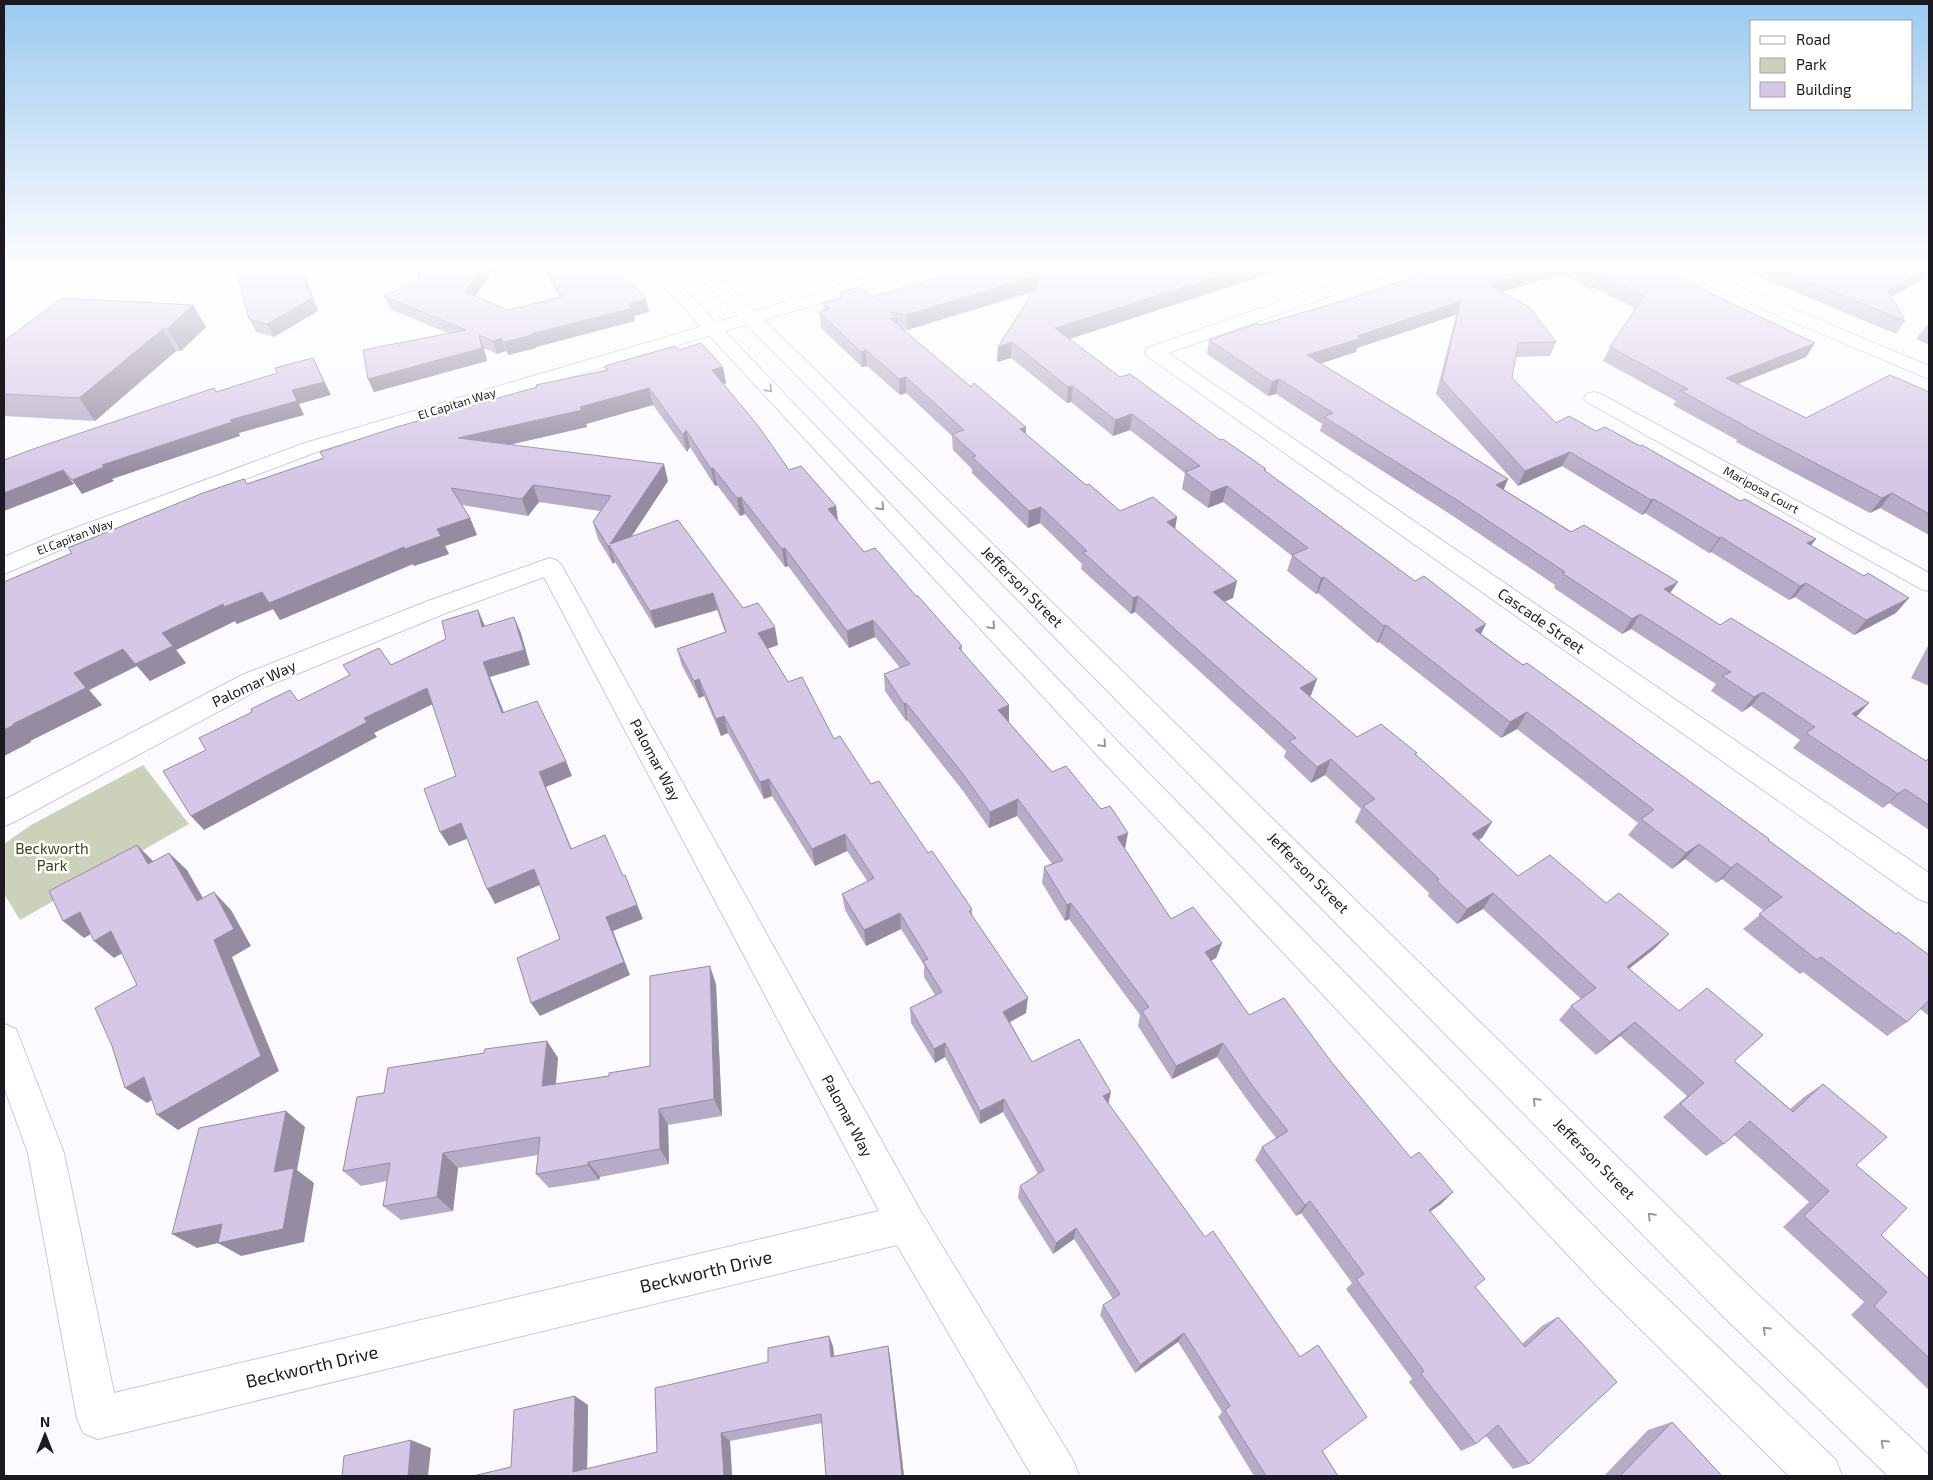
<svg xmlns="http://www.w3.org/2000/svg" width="1933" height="1480" font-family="'Exo 2',sans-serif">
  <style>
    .green { fill: #ccd2ba }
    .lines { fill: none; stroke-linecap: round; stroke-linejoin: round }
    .street-casing { stroke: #cec6da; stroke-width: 2 }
    .secondary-casing { stroke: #cec6da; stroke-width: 2 }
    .street { fill: #fff; fill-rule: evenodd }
    .secondary { fill: #fff; fill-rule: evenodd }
    .wall { fill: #b7acc7 }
    .shaded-wall { fill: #958ca2 }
    .building { fill: #d5c8e7; stroke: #958ca2 }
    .oneway { stroke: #99989b }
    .labels { text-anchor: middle; stroke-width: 5; stroke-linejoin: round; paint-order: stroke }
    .far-street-label { font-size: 12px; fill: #1c1920; stroke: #fff }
    .street-label { font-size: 15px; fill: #1c1920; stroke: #fff }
    .park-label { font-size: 15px; fill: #3a4410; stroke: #fff }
    .near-street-label { font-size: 18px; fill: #1c1920; stroke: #fff }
  </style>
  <rect width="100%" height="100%" fill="#fcfaff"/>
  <path class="green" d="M143,765L189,824L20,920L4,894V844L31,825Z"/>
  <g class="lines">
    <defs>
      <path id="street" d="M352,268H368L378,284L375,288L369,289L363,288Z
        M901,268H927L925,272L319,451L67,547L4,574V557L51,537L305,443Z
        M1376,268H1400L1398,272L1168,353L1929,873V903L1918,899L1147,356L1145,352L1147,348Z
        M1673,268H1695L1929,366V379L1675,272Z
        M1594,392L1601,394L1929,573V591L1921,589L1587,402L1584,398L1587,394Z
        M550,558L558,561L562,566L920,1210L1073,1460L1079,1476H1032L897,1245L98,1439L83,1433L77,1418L28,1153L4,1087V1024L16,1029L64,1153L114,1393L879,1211L544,577L446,613L260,689L14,822L4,826V800L242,675L428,601Z"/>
      <path id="secondary" d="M647,268H664L1117,741L1630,1263L1836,1460L1842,1476H1789L1602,1291L1097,755Z
        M691,268H709L757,313L1752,1289L1929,1455V1476H1888L1724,1317Z"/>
    </defs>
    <use href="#street" class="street-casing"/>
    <use href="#secondary" class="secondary-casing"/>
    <use href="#street" class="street"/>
    <use href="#secondary" class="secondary"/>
  </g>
  <path class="wall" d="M235,268H302L318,311L274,337L256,332L249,319Z
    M494,268L475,297L508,310L559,297L544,268H618L646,299L649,312L634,316L635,321L536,347V348L508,355L506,351L497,354L484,348L487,361L374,392L368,379L448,333L390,309L384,296L419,280Z
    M1287,268L1069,339L1120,377L1266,469L1265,472L1523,665L1768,840L1896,934L1929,955V1016L1920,1009L1907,1022L1887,1036L1803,972L1800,974L1743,929L1764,911L1722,879L1716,883L1685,859L1672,869L1628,835L1638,823L1517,729L1501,738L1379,642L1377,643L1318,593L1316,594L1287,571L1292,556L1223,502L1208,508L1182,489L1185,473L1130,430L1113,436L1071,402L1067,403L1011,358L997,362L998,347L1033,292L907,330H904L971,387L1026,427V434L1086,485L1120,511L1177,517L1175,529L1233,598L1225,601L1317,679L1311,695L1310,696L1357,737L1416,755L1492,822L1482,838L1478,840L1518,876L1654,949L1629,969L1790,1109L1804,1097L1823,1084L1856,1165L1881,1235L1929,1279V1390L1851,1315L1864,1302L1783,1227L1809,1202L1734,1135L1724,1144L1706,1156L1663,1117L1687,1096L1620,1036L1596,1055L1559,1020L1571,1006L1581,999L1483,909L1457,924L1428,896L1429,893L1355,822L1361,809L1325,775L1311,783L1284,757L1286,751L1135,612L1131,614L1081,569L1082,564L1040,523L1028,528L972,473V469L953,450L952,436L906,393L900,395L867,366L862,367L821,328L819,312L824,311L823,303L840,298V292L872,297Z
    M1438,268H1658L1815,343L1806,357L1738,384L1806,418L1929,392V535L1880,508L1870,513L1736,442L1737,440L1673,405L1676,401L1603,361L1610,347L1636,309L1594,288L1590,289L1561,274L1503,292L1556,342L1550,356L1515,357L1512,378L1556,423L1596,431L1816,539L1811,545L1896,613L1854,635L1795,597L1789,600L1711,552L1709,553L1645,513L1642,515L1562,466L1518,486L1436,394L1456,315L1357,348L1356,352L1321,363L1508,479L1503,489L1670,593L1856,717L1926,761L1929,758V830L1889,803L1883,808L1793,748L1800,740L1751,706L1742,712L1711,691L1716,684L1631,629L1622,634L1554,588L1555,585L1453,516L1320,431L1322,424L1276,394L1268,396L1207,354L1209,340L1355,297Z
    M1738,268H1929V274L1927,277L1891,296L1905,321L1896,334Z
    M193,305L206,327L181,351H176L95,421L4,416V341Z
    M1929,324V345L1916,339L1926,326Z
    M679,350L723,367L726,383L724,384L789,470L836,506L838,521L864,552L916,596L962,646V651L1009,722L1052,772L1125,849L1171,919L1222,943L1216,958L1211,961L1249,1015L1333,1064L1441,1204L1430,1211L1475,1287L1522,1344L1542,1326L1558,1317L1529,1464L1513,1469L1486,1436L1476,1444L1461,1451L1409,1382L1412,1379L1346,1289L1352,1283L1301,1213L1296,1216L1255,1160L1262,1147L1276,1138L1248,1101L1217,1057L1172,1079L1138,1026L1140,1015L1069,919L1065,921L1042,883L1044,867L1052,864L1017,816L989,828L963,791L907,720L906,721L885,691L884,674L900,668L875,637L849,648L788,566L785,567L745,514L740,516L717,485L715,486L690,447L687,452L653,405L586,424L587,427L511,444L668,481L632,536L743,608L778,645L767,648L788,682L871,784L928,853L972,909V915L1026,1013L1010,1022L1032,1062L1108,1103L1338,1476H1254L1218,1417L1222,1412L1178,1342L1135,1373L1100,1315L1103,1305L1113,1299L1074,1239L1053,1254L1018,1198L1020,1186L1038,1174L1003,1112L980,1124L945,1057L935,1063L911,1023L910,1008L935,995L924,977V965L901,929L866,946L845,910L842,894L868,882L847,851L815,866L772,796L764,799L728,733L721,736L704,696L699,698L682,666L677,649L725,632L717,610L655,628L615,562L613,564L598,539L593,522L600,511L539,502L528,516L462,505L470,518L477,535L445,546L449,554L414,566L413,564L280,620L273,609L237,624L235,621L176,650L186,663L150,681L137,666L89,690L102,705L30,741L31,742L4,756V582L247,484L606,370L605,366Z
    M1929,644V686L1911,678Z
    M716,984L722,1116L668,1125L669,1164L600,1177L599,1180L549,1188L536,1174L538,1155L458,1168L453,1211L401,1220L383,1206L387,1181L361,1186L343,1171L384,1093L484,1053L547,1041L558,1058L556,1084L609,1076L650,1066Z
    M833,1346L834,1356L888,1346L890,1356L904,1476H826L822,1423L730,1441L732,1476H473L511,1467L588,1405L587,1469L657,1452Z
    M1672,1422L1722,1476H1604L1648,1430Z"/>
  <path class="shaded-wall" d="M301,268H302L318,311L274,337L267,324Z
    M481,268H494L469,305L465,292Z
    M812,268H824L813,270Z
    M1244,268H1287L1054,344L1055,328Z
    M1544,268H1564L1561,274L1484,298L1489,285Z
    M1929,268V274L1927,277L1879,303L1888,290Z
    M1045,273L1044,288L907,330L906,315Z
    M1601,275L1594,288L1590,289L1596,276Z
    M646,299L649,312L634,316L635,321L536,347V348L508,355L504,342L628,304Z
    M1461,301L1456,315L1357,348L1356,352L1304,369L1307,355L1357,336Z
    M193,305L206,327L181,351L167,329Z
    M897,317V333L891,319Z
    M163,329L176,351L95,421L79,398Z
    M479,335L484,348L487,361L374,392L368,379Z
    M501,338L506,351L497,354L493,341Z
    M1012,342L1011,358L997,362L998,347Z
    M1815,343L1806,357L1718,392L1726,378Z
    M866,350L867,366L862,367L861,352Z
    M313,358L331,395L299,404L304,415L239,433L240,436L112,479L114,481L82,494L72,480L102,465L230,420L292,390Z
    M723,367L726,383L716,387L712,370Z
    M906,377V393L900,395L899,379Z
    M1279,379L1276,394L1268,396L1272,382Z
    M1073,386L1071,402L1067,403L1068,387Z
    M649,388L653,405L586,424L587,427L466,455L458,438Z
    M1132,414L1130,430L1113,436L1115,420Z
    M1026,427L1025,443L1020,429Z
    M686,430L690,447L687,452L683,435Z
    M1570,452L1562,466L1518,486L1525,471Z
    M664,464L668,481L617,558L610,544Z
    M713,468L717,485L715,486L711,469Z
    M63,470L74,484L4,511V493Z
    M1508,479L1502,494L1496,485Z
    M533,485L539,502L528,516L522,499Z
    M1227,486L1223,502L1208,508L1211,492Z
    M1892,493L1880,508L1870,513L1882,498Z
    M741,497L745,514L740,516L737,498Z
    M1654,499L1645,513L1642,515L1651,500Z
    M836,506L838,523L828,509Z
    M1041,507L1040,523L1028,528L1029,511Z
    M1177,517L1174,534L1167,522Z
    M470,518L477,535L445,546L449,554L414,566L413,564L280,620L273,609L237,624L235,621L176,650L186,663L150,681L137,666L89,690L102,705L30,741L31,742L4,756V730L13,724L74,673L123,649L162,633L223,604L262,592Z
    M1721,537L1711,552L1709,553L1719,538Z
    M1816,539L1805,553L1807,543Z
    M609,545L615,562L613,564L608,546Z
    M785,548L788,566L785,567L782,549Z
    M1324,577L1318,593L1316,594L1321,578Z
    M1237,581L1233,598L1210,608L1213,592Z
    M1678,582L1668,596L1664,589Z
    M1806,583L1795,597L1789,600L1800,586Z
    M713,593L717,610L655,628L650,611Z
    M1138,596L1135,612L1131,614L1133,598Z
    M1909,598L1896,613L1854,635L1866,620Z
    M478,610L485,626L482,627Z
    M1640,614L1631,629L1622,634L1632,619Z
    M514,617L521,633L530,665L490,677L510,728L502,713L483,662Z
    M873,620L875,637L849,648L847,631Z
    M1486,624L1478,640L1475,630Z
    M1386,625L1379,642L1377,643L1384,626Z
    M775,627L778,645L762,651L758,633Z
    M699,679L704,696L699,698L694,681Z
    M1317,679L1311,695L1294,704L1300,688Z
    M427,688L435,703L374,733L377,737L204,830L191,816L364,718Z
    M1763,692L1751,706L1742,712L1754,697Z
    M906,703L907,720L906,721L904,704Z
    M1869,703L1856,717L1852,714Z
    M1009,705V722L998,710Z
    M1527,712L1517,729L1501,738L1510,722Z
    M724,716L728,733L721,736L716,719Z
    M1331,759L1325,775L1311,783L1317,767Z
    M566,761L572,776L546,787L578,864L571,849L539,772Z
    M769,779L772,796L764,799L760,782Z
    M1905,789L1889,803L1883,808L1898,794Z
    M1018,799L1017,816L989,828L990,812Z
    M1492,822L1482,838L1462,850L1472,834Z
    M461,823L469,838L449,846L440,832Z
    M1128,833L1125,849L1114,854L1117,837Z
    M845,834L847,851L815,866L812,849Z
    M1699,844L1685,859L1672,869L1686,853Z
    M137,845L155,863L148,864Z
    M169,853L187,870L215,919L197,901Z
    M1737,863L1722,879L1716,883L1731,868Z
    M534,869L542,884L495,904L487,889Z
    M625,875L643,919L613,931L630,975L540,1016L531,1003L606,917Z
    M214,892L231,910L251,946L232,957L279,1071L178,1130L157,1115L214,940Z
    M1493,893L1483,909L1457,924L1467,909Z
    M1071,903L1069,919L1065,921L1067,905Z
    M80,912L100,929L84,938L63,921Z
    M900,913L901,929L866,946L864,930Z
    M111,931L131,948L114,958L94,941Z
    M1669,934L1654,949L1613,981L1627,967Z
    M1222,943L1216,958L1200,967L1205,952Z
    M710,966L716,984L722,1116L714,1099Z
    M1028,998L1026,1013L1003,1026V1012Z
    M1635,1022L1620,1036L1596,1055L1610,1042Z
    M547,1041L558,1058L554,1102L542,1086Z
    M945,1043V1057L935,1063L934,1049Z
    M1223,1043L1217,1057L1172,1079L1176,1066Z
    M144,1077L165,1092L147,1103L125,1088Z
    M1111,1092L1108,1105L1103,1096Z
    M1004,1099L1003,1112L980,1124V1111Z
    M659,1109L668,1125L669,1164L660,1149Z
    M286,1111L305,1127L297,1170L314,1183L304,1242L241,1256L218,1243L236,1239L197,1248L172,1234L222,1224L274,1172Z
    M443,1153L458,1168L453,1211L437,1197Z
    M588,1162L600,1177L599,1180L588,1165Z
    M1453,1192L1441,1204L1417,1221L1429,1210Z
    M1310,1201L1301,1213L1296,1216L1305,1205Z
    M1076,1228L1074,1239L1053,1254L1056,1243Z
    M1184,1333L1178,1342L1135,1373L1140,1365Z
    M829,1336L833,1346L835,1367L831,1357Z
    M888,1346L890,1356L904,1476H902Z
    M575,1396L588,1405L587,1476L573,1472Z
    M721,1433L730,1441L732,1476H724Z
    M411,1440L431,1448L428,1476H408Z"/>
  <path class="building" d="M235,268H301L312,298L267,324L249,319Z
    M416,268H481L465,292L508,310L562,297L547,268H618L646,299L628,304L632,308L531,334L532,335L504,342L501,338L493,341L479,335L482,348L368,379L363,350L466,330L384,296L419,280Z
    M969,268H1244L1055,328L1120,377L1130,374L1220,440L1223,439L1266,469L1264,470L1415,581L1424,576L1486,624L1475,630L1523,665L1527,663L1769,839L1768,840L1896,934L1898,932L1929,955V1000L1907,1022L1821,957L1817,960L1759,914L1782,897L1737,863L1731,868L1699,844L1686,853L1641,819L1654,810L1527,712L1510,722L1386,625L1384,626L1324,577L1321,578L1292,555L1308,548L1227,486L1211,492L1185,472L1200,466L1132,414L1115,420L1073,386L1068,387L1012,342L998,347L1045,273L906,315L890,312L897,317L891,319L971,387L974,383L1026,427L1020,429L1086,485L1089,484L1120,511L1153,497L1177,517L1167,522L1237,581L1213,592L1317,679L1300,688L1357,737L1381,724L1417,753L1415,754L1492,822L1472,834L1518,876L1550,855L1606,903L1619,893L1669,934L1627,967L1679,1011L1707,988L1763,1035L1734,1061L1793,1112L1823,1084L1887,1137L1856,1165L1907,1208L1881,1235L1929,1279V1358L1874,1306L1887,1292L1804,1216L1829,1191L1750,1121L1724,1144L1680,1104L1704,1083L1635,1022L1610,1042L1571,1006L1596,988L1493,893L1467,909L1437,881L1439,879L1363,806L1375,799L1331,759L1317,767L1289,741L1296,738L1138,596L1133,598L1083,552L1087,551L1041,507L1029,511L972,457L976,456L952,434L964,430L906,377L899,379L866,350L861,352L819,312L830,309L823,303L842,298L840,292L860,287L872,297Z
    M1439,268H1544L1489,285L1529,307L1556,342L1518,343L1512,378L1556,423L1569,416L1596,431L1605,427L1640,446L1642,445L1740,501L1745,499L1816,539L1807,543L1864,576L1868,573L1909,598L1866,620L1806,583L1800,586L1721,537L1719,538L1654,499L1651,500L1570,452L1525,471L1442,380L1461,301L1357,336L1361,338L1307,355L1508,479L1496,485L1571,532L1584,525L1678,582L1664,589L1720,625L1731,618L1869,703L1852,714L1926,761L1929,758V805L1905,789L1898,794L1806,733L1815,727L1763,692L1754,697L1722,676L1731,672L1640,614L1632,619L1562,573L1565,572L1460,502L1324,417L1333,413L1279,379L1272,382L1209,340L1258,323L1260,325L1355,297Z
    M1580,268H1658L1815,343L1726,378L1806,418L1890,375L1929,392V514L1892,493L1882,498L1746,427H1747L1681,391L1688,389L1610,347L1644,296L1601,275L1596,276Z
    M1775,268H1929L1888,290L1905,321Z
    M62,298L193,305L167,329H163L79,398L4,394V341Z
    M701,343L723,367L712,370L759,427L789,470L801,466L836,506L828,509L864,552L875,548L916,596H918L962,646L959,648L1009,705L998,710L1052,772L1066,766L1101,809L1110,806L1128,833L1117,837L1171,919L1193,907L1222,943L1205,952L1249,1015L1284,998L1333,1064L1411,1158L1419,1152L1453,1192L1429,1210L1485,1279L1475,1287L1525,1347L1558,1317L1617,1382L1529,1464L1498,1425L1476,1444L1421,1374L1424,1371L1356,1279L1364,1274L1310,1201L1305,1205L1262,1147L1288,1131L1254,1088L1223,1043L1176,1066L1142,1011L1149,1007L1071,903L1067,905L1044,867L1063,860L1018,799L990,812L963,774L906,703L904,704L884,674L910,664L873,620L847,631L785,548L782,549L741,497L737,498L713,468L711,469L686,430L683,435L649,388L580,407L582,410L458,438L664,464L610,544L678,520L743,608L758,603L775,627L758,633L788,682L802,677L834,739L840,736L871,784L879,781L928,853L932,851L972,909L969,911L1028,998L1003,1012L1032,1062L1079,1039L1111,1092L1103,1096L1205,1237L1213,1231L1300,1357L1318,1345L1367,1417L1322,1451L1338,1476H1266L1225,1410L1230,1406L1184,1333L1140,1365L1103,1305L1120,1294L1076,1228L1056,1243L1020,1186L1044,1170L1004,1099L980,1111L945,1043L934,1049L910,1008L942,992L923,961L928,959L900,913L864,930L842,894L874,878L845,834L812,849L769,779L760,782L724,716L716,719L699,679L694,681L677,649L726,632L713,593L650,611L609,545L608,546L593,522L611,496L533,485L522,499L451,488L470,518L437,529L441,536L405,549L404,547L269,603L262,592L224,607L223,604L162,633L173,646L135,664L123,649L74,673L86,688L13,724L14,725L4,730V582L72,553L68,548L203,493L244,479L247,484L324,458L320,452L400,426L537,387L536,385L608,370L605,366L675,346L679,350Z
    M313,358L324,382L292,390L297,401L230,420L232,422L102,465L104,467L72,480L63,470L4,493V460L36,448L214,388L216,392L277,373L275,368Z
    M478,610L482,627L514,617L524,650L483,662L502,713L537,701L566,761L539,772L571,849L605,835L623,876L625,875L637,905L606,917L624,962L531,1003L517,958L560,939L534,869L487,889L461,823L440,832L424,789L456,776L427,688L364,718L367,722L191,816L163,771L206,750L199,738L252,712L251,709L290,690L298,701L350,675L343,665L379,648L391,665L446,639L442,621Z
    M137,845L148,864L169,853L197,901L214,892L234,929L214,940L261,1056L157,1115L144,1077L125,1088L112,1046L95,1008L137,985L111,931L94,941L80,912L63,921L49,891Z
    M710,966L714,1099L659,1109L660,1149L588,1162V1165L536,1174L540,1137L443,1153L437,1197L383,1206L390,1163L343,1171L357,1097L384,1093L388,1068L484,1053L485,1049L547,1041L542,1086L609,1076V1073L650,1066V976Z
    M286,1111L274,1172L294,1168L283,1229L218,1243L222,1224L172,1234L199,1128Z
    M829,1336L831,1357L888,1346L902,1476H826L821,1414L721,1433L724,1476H473L511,1467L514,1410L575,1396L573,1472L657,1452L655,1388L768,1362V1348Z
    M1672,1422L1722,1476H1620Z
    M411,1440L408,1476H342L344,1456Z"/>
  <defs><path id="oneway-chevron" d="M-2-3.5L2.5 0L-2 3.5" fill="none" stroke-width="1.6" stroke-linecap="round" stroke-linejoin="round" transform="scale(1.25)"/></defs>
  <g class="oneway">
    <use href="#oneway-chevron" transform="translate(769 389) rotate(46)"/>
    <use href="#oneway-chevron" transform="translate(881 507) rotate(47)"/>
    <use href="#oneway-chevron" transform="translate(992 626) rotate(47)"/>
    <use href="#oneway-chevron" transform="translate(1103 744) rotate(47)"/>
    <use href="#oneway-chevron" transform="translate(1536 1101) rotate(-135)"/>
    <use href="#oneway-chevron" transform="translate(1651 1216) rotate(-135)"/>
    <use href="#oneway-chevron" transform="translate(1766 1330) rotate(-136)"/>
    <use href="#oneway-chevron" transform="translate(1884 1443) rotate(-136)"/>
  </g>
  <linearGradient id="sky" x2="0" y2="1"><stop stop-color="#9acaf0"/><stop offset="0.56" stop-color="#fefdff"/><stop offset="1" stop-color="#fefdff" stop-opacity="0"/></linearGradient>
  <rect width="1933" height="475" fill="url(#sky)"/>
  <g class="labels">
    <g class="far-street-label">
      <text transform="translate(457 404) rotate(-17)" y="4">El Capitan Way</text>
      <text transform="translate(1761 490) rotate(29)" y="4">Mariposa Court</text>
      <text transform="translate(75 537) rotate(-21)" y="4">El Capitan Way</text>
    </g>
    <g class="street-label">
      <text transform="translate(1022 587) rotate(45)" y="5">Jefferson Street</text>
      <text transform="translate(1541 621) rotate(35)" y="5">Cascade Street</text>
      <text transform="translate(254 684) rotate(-25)" y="5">Palomar Way</text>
      <text transform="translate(655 760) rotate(62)" y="5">Palomar Way</text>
      <text transform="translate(1308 873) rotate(45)" y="5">Jefferson Street</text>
      <text transform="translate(847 1116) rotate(62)" y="5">Palomar Way</text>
      <text transform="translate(1594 1159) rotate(45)" y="5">Jefferson Street</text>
    </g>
    <g class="park-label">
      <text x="52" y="854">Beckworth<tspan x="52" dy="17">Park</tspan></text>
    </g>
    <g class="near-street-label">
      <text transform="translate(706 1272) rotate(-13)" y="6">Beckworth Drive</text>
      <text transform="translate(312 1367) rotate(-13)" y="6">Beckworth Drive</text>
    </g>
  </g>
  <rect width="1933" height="1480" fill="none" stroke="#1c1920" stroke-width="10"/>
  <rect x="1750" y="20" width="162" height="90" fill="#ffffff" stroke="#a4a3a6"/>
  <rect x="1760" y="36" width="25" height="8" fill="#ffffff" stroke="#a4a3a6"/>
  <text x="1796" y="45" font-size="15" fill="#1c1920">Road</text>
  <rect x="1760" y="58" width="25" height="15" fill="#ccd2ba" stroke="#a4a3a6"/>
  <text x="1796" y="70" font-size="15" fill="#1c1920">Park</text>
  <rect x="1760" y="82" width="25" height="15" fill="#d5c8e7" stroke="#a4a3a6"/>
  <text x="1796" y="95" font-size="15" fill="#1c1920">Building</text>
  <g transform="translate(45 1435)" stroke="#ffffff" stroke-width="4" paint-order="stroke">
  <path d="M0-4L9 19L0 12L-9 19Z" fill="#1c1920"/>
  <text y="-8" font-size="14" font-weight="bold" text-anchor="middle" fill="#1c1920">N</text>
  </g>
</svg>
